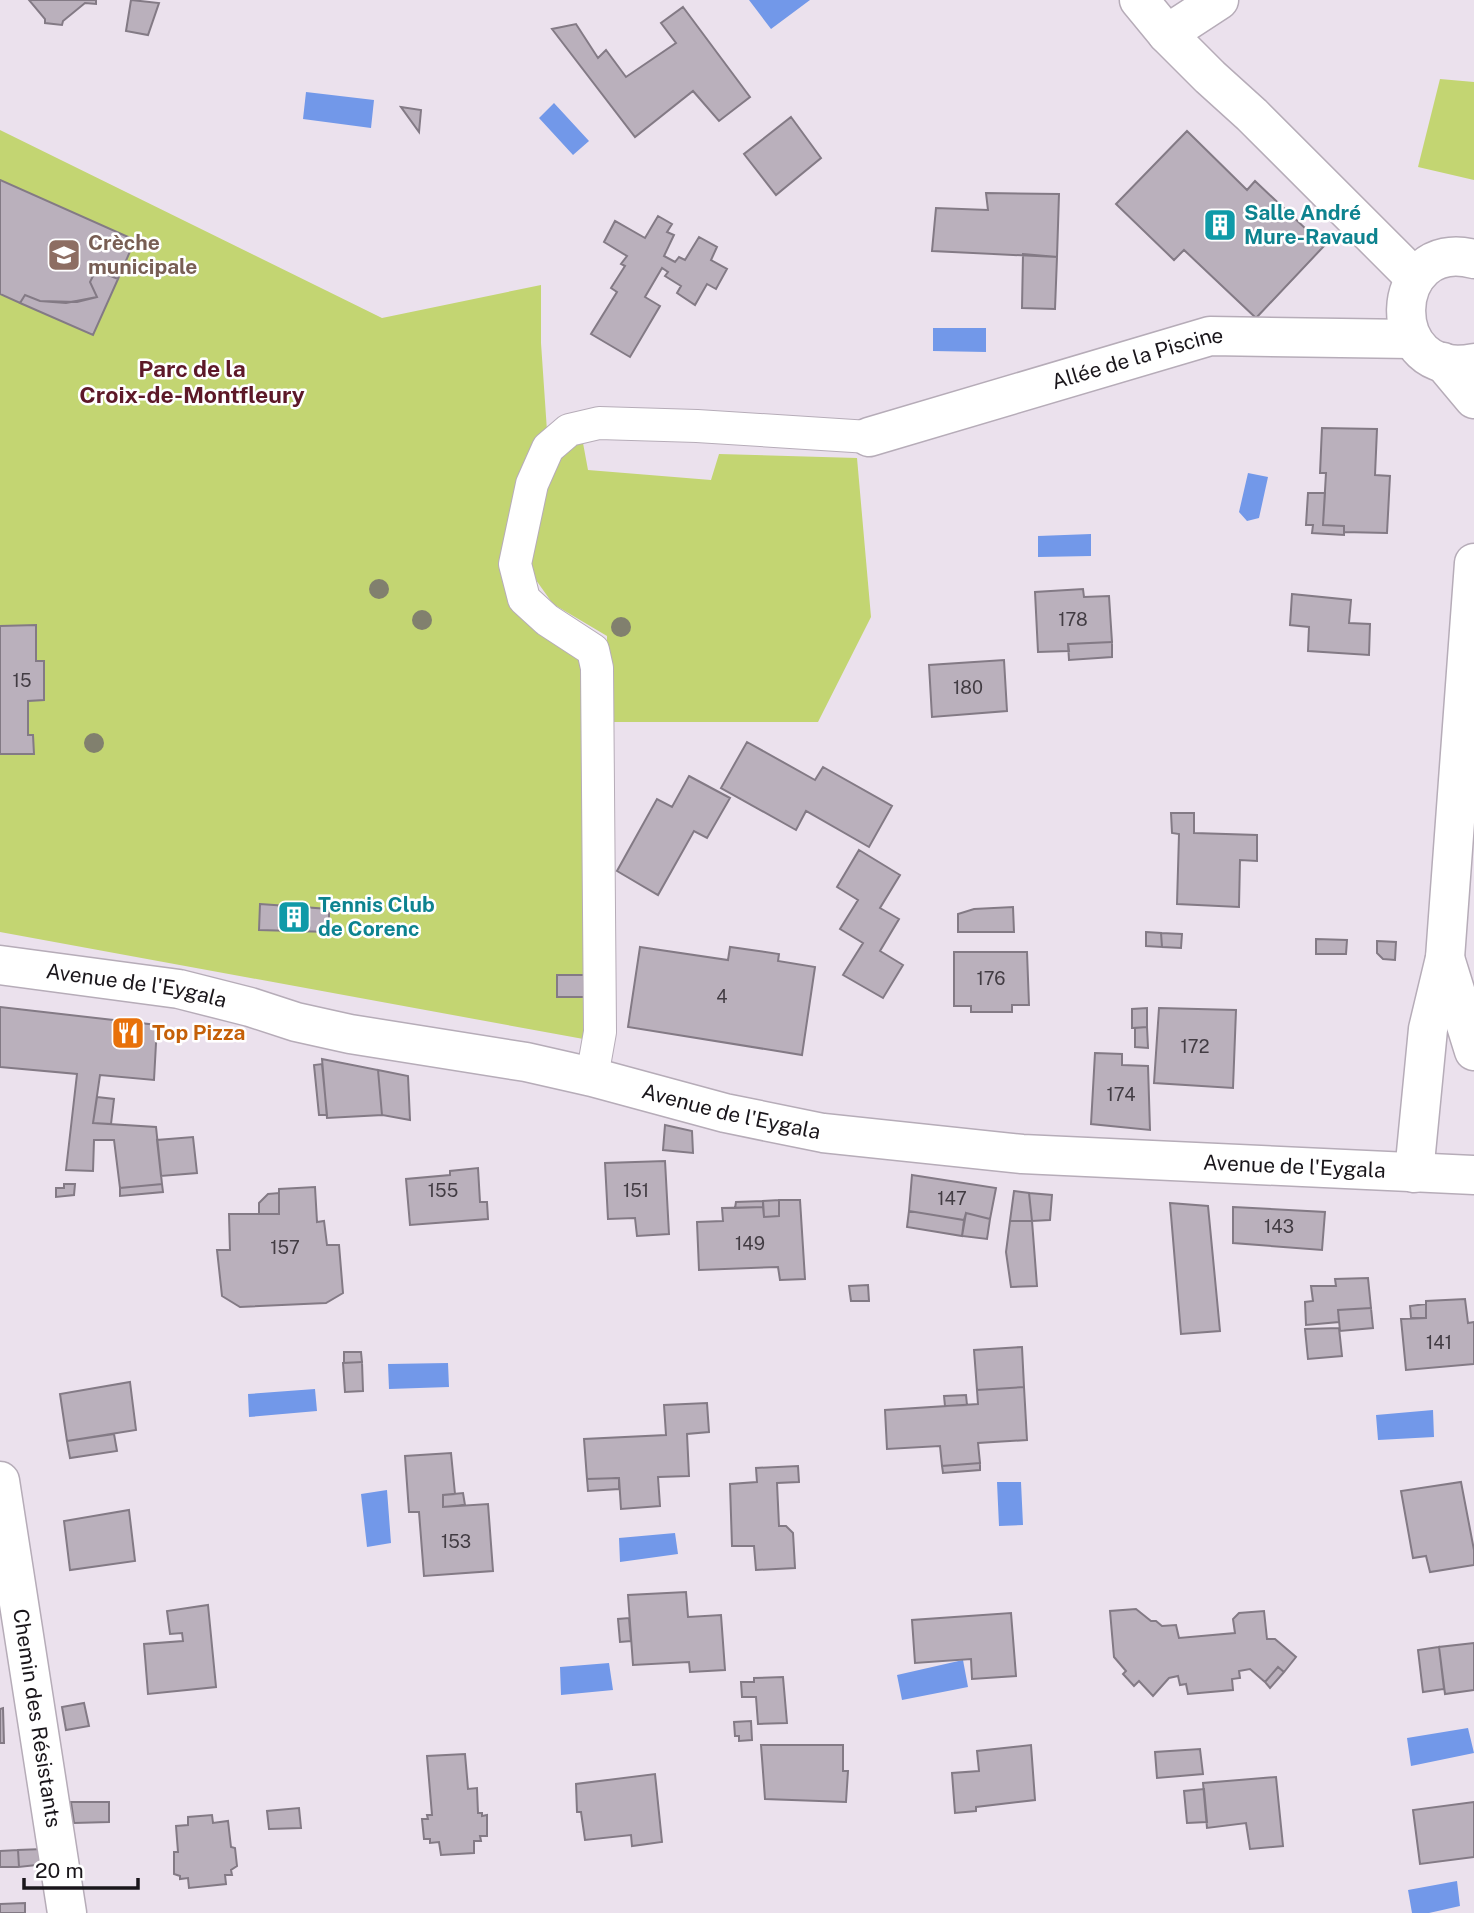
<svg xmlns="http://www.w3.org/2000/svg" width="1474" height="1913" font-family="'Public Sans',sans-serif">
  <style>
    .green { fill: #c3d572 }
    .water { fill: #7298e9 }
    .building { fill: #bab0bc; stroke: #837a85; stroke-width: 2 }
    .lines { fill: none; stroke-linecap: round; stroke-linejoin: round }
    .pedestrian-casing { stroke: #b6acb8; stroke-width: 34 }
    .minor-casing { stroke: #b6acb8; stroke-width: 41 }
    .tertiary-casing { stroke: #b6acb8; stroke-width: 41 }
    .pedestrian { stroke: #fff; stroke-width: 32 }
    .minor { stroke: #fff; stroke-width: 38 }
    .tertiary { stroke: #fff; stroke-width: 38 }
    .tree { fill: #81806e }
    .labels { text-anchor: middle; stroke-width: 5; stroke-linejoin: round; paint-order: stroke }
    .number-label { font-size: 18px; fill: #423c43 }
    .culture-label { font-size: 21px; font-weight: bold; fill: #0d838f; stroke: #fff; text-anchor: start }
    .education-label { font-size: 21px; font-weight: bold; fill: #785e54; stroke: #fff; text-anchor: start }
    .street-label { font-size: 21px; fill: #1a161b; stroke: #fff }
    .food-label { font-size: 21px; font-weight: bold; fill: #c56008; stroke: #fff; text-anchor: start }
    .neighbourhood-label { font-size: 23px; font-weight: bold; fill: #5d1828; stroke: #fff }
  </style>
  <rect width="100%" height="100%" fill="#ebe1ed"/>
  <path class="green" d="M1440,79L1474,82V180L1418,167Z
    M0,130L382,318L541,285V343L547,431L526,456L508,562L587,665L589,1040L0,932Z
    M583,443L588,470L711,480L719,454L857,458L871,617L818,722H607V636L553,604L531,573L536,488L557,451Z"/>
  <path class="water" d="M749,0H810L771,29Z
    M306,92L374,100L371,128L303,119Z
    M554,103L589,141L573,155L539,118Z
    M933,328H986V352L933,351Z
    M1248,473L1268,477L1259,518L1247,521L1239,512Z
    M1091,534V556L1038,557V536Z
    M448,1363L449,1387L389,1389L388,1364Z
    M315,1389L317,1411L249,1417L248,1394Z
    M1433,1410L1434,1437L1378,1440L1376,1415Z
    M997,1482H1021L1023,1525L999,1526Z
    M387,1490L391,1543L367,1547L361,1494Z
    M675,1533L678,1554L620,1562L619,1538Z
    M963,1660L968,1687L902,1700L897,1675Z
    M609,1663L613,1690L561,1695L560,1667Z
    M1468,1728L1474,1753L1411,1766L1407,1738Z
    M1457,1881L1460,1906L1429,1913H1412L1408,1890Z"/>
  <path class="building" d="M29,0H96V4L85,3L63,21L62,25L45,23V19Z
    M131,0L159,3L148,35L126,31Z
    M683,7L750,97L719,121L693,91L635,137L552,29L576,24L598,58L606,50L626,77L676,43L661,23Z
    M401,107L421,110L419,132Z
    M791,117L821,158L776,195L744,154Z
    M1187,131L1247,190L1255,181L1324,246L1256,318L1184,250L1174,260L1116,204Z
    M0,180L135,240L118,279L96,270L90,282L97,297L77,302L40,301L25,295L20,303L0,294Z
    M986,193L1059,194L1057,257L932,251L936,208L988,210Z
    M658,216L672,224L667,232L674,235L664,256L675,262L679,257L685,260L699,237L717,247L711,260L727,269L716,289L707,284L695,305L677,293L681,286L665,276L668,272L662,268L645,297L660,306L630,357L591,334L617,292L611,288L625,266L621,264L627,256L604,242L615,221L645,238Z
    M1023,254L1057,257L1055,309L1022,308Z
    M96,270L118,279L93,335L20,303L25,295L40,301L66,303L97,297L90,282Z
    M1322,428L1377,429L1375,475L1390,476L1387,533L1344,532V526L1323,525L1326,473H1320Z
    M1308,493H1325L1323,525L1344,526V535L1312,533L1313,525H1306Z
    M1083,589L1084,597L1109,596L1112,642L1068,644L1069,651L1038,652L1035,592Z
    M1292,594L1351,600L1349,623L1370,624L1369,655L1308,651L1309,627L1290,625Z
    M36,625V661H44V700L28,701V735H33L34,754H0V626Z
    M1112,642V657L1069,660L1068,644Z
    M1004,660L1007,711L932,717L929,665Z
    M747,742L815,780L823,767L892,806L869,847L806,811L796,830L721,788Z
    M689,776L730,798L707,838L694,831L658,895L617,871L657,799L672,807Z
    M1171,813H1194V833L1257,835V861L1240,860L1239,907L1177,904L1179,834L1172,833Z
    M859,850L900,875L880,908L899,919L880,951L903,965L883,998L843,975L863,943L840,929L858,900L837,887Z
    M260,904L329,909V932L259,930Z
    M1013,907L1014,932H958V914L974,909Z
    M1146,932L1161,933L1162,947L1146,946Z
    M1161,933L1182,934L1181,948L1162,947Z
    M1316,939L1347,940L1346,954H1316Z
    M1377,941L1396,942L1395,960L1383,959L1377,953Z
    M640,947L728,960L730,947L779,954L778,961L815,967L802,1055L628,1027Z
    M954,952H1027L1029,1005H1012V1012H971V1006H954Z
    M557,975H588V997H557Z
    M0,1007L157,1025L154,1080L100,1075L93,1123L156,1127L162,1184L120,1188L114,1140H94L93,1171L66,1170L77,1074L0,1067Z
    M1147,1008V1027L1132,1028V1009Z
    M1159,1008L1236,1010L1233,1088L1154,1083Z
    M1147,1027L1148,1048L1135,1047V1028Z
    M1095,1053L1122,1054V1065L1148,1066L1150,1130L1091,1124Z
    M322,1059L378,1070L382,1115L327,1118Z
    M322,1064L327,1115H319L314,1065Z
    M378,1070L408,1076L410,1120L382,1115Z
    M97,1097L114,1099L111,1124L93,1123Z
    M665,1125L692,1131L693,1153L663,1150Z
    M193,1137L197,1173L161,1176L157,1140Z
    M665,1161L669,1234L637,1236L635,1218L608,1219L605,1163Z
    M478,1168L480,1202H487L488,1219L410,1225L406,1179L450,1175V1171Z
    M912,1175L996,1188L990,1219L966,1213L964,1220L909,1211Z
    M64,1184H75L74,1195L56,1197V1188H64Z
    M162,1184L163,1192L120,1196V1188Z
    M315,1187L317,1222L324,1221L327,1245H339L343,1293L326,1303L240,1307L222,1296L217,1250H230L229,1214H279V1189Z
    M1014,1191L1029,1193L1032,1221H1010Z
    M279,1193V1214H259V1203L268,1194Z
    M1029,1193L1052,1195L1050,1220L1032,1221Z
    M779,1200V1216L764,1217L763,1201Z
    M779,1200H800L805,1279L780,1280L778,1267L699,1270L697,1222L723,1221L722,1208L763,1207L764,1217L779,1216Z
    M763,1201V1207L735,1208L736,1202Z
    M1170,1203L1208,1206L1220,1331L1181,1334Z
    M1233,1207L1325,1212L1322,1250L1233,1243Z
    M909,1211L964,1220L962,1236L907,1227Z
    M966,1213L990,1219L987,1239L962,1236Z
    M1010,1221H1032L1037,1286L1011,1287L1006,1252Z
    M1368,1278L1371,1308L1338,1310L1339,1322L1306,1325L1305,1302L1313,1301L1311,1286H1336L1335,1279Z
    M868,1285L869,1301H851L849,1286Z
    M1465,1299L1468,1323L1474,1322V1364L1406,1370L1401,1319L1426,1318V1301Z
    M1426,1304V1318H1411L1410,1306Z
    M1371,1308L1373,1328L1340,1331L1338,1310Z
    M1339,1328L1342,1356L1308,1359L1305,1329Z
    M1022,1347L1024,1387L977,1390L974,1350Z
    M344,1352H361L362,1362L344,1363Z
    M362,1362L363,1391L345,1392L343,1363Z
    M130,1382L136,1430L67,1441L60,1394Z
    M1024,1387L1027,1440L978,1443L980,1463L942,1466L940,1446L887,1449L885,1410L978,1404L977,1390Z
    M966,1395L967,1405L945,1406L944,1396Z
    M707,1403L709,1432L687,1434L689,1476L658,1477L660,1506L621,1509L619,1478L587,1479L584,1439L666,1435L664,1405Z
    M114,1434L117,1451L70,1458L67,1441Z
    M451,1453L455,1494L443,1495V1507L488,1504L493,1571L424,1576L419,1512H409L405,1456Z
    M980,1463V1470L943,1473L942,1466Z
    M798,1466L799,1482L777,1483L779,1526H786L793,1533L795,1568L756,1570L754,1546H732L730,1484L757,1482L756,1468Z
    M619,1478V1489L588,1491L587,1479Z
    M1461,1482L1474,1550V1565L1430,1572L1426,1556L1413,1558L1401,1491Z
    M463,1493L465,1505L443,1507V1495Z
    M129,1510L135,1561L70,1570L64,1521Z
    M686,1592L688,1617L721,1615L725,1670L690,1672L689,1662L633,1665L628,1595Z
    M208,1605L216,1687L148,1694L144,1644L183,1641L182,1633L170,1634L167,1611Z
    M1136,1609L1151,1621H1156L1162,1626L1176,1625L1179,1638L1235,1633L1233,1619L1239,1613L1264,1611L1267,1639H1275L1296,1657L1284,1672L1278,1667L1265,1682L1250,1669L1239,1671L1240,1678L1232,1679L1233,1690L1188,1694L1186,1684L1180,1685L1178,1676L1169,1678L1153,1696L1139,1681L1134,1686L1123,1674L1126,1671L1114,1657L1110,1611Z
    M1011,1613L1016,1676L972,1679L971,1659L915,1663L912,1620Z
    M629,1618L631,1641L620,1642L618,1619Z
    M1474,1643V1690L1445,1694L1439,1647Z
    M1439,1647L1444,1689L1423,1692L1418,1650Z
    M1278,1667L1284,1672L1270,1688L1265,1682Z
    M783,1677L787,1723L758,1724L756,1697H742L741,1682H754V1678Z
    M84,1703L89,1726L66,1730L62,1707Z
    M3,1708L4,1743H0V1709Z
    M751,1721L752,1740L739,1741V1736H735L734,1722Z
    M761,1745H843V1771H848L846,1802L765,1799Z
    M1031,1745L1035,1800L976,1807V1811L955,1813L952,1773L979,1771L977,1751Z
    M1200,1749L1203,1774L1157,1778L1155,1752Z
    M465,1754L468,1789L477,1788L478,1813H482V1816L487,1815V1836H480L481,1841H474V1853L441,1855L439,1842L430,1843V1839H424L422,1819H428L427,1815H432L427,1756Z
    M655,1774L662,1842L632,1846L631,1835L585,1840L581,1812H577L576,1784Z
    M1276,1777L1283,1846L1250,1849L1246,1823L1207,1828L1203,1783Z
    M1204,1789L1207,1822L1187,1823L1184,1791Z
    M71,1802H109V1822L74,1823Z
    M1474,1802V1857L1420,1864L1413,1810Z
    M299,1808L301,1828L269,1829L267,1811Z
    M212,1815L213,1823L228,1821L231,1847L235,1848L237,1866L231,1870L232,1875H225L226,1884L189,1888L188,1878L180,1879V1876L174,1874V1852H178L176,1826L188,1825V1817Z
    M43,1849L45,1864L19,1867L18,1850Z
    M18,1850L19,1867H0V1851Z
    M25,1903V1913H0V1904Z"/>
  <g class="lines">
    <defs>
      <path id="pedestrian" d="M592,1077L600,1032L597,668L593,650L547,620L524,599L515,564L532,484L548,448L569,430L599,423L697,426L869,437"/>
      <g id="minor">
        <path d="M1139,0L1167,34L1210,77L1252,115L1415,278"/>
        <path d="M1167,34L1219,0"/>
        <path d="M1474,259C1386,236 1381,382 1474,363"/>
        <path d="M1443,362L1474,399"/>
        <path id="s1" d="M869,437L1210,336L1412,339"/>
        <path d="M1445,958L1474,1051"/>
        <path d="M1414,1173L1428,1029L1445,958L1474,563"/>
        <path id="s2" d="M0,1481L67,1913"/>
      </g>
      <g id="tertiary">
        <path id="s3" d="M0,965L179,989L250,1007L296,1022L350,1034L526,1062L592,1077L725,1113L823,1133L1022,1154L1474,1175"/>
      </g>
    </defs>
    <use href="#pedestrian" class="pedestrian-casing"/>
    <use href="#minor" class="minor-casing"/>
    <use href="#tertiary" class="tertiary-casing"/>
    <use href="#pedestrian" class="pedestrian"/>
    <use href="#minor" class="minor"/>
    <use href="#tertiary" class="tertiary"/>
  </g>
  <g class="tree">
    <circle cx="379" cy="589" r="10"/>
    <circle cx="422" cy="620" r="10"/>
    <circle cx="621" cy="627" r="10"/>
    <circle cx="94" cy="743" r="10"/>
  </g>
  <defs>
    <symbol id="building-square" viewBox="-11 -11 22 22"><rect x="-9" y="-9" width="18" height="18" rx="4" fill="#0f9aa8" stroke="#fff"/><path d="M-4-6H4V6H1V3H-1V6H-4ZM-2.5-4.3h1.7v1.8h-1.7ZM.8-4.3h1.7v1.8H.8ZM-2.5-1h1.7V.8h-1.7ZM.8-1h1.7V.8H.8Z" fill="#fff"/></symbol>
    <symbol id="school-square" viewBox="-11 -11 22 22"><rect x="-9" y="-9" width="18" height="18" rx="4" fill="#8d6e63" stroke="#fff"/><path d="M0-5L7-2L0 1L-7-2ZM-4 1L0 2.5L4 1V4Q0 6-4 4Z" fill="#fff"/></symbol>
    <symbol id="restaurant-square" viewBox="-11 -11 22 22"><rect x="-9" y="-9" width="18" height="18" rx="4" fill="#e8710a" stroke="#fff"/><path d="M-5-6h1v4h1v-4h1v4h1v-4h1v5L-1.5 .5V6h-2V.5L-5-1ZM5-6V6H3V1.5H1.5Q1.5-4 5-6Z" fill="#fff"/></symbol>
  </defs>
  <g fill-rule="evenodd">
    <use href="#building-square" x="1201" y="206" width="38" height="38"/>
    <use href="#school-square" x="45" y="236" width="38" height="38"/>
    <use href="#building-square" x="275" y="898" width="38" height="38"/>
    <use href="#restaurant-square" x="109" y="1014" width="38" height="38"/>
  </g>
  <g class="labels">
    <g class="number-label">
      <text x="1073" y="626">178</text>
      <text x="22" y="687">15</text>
      <text x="968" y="694">180</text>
      <text x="991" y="985">176</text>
      <text x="722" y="1003">4</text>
      <text x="1195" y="1053">172</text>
      <text x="1121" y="1101">174</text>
      <text x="443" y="1197">155</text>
      <text x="636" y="1197">151</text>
      <text x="952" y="1205">147</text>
      <text x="1279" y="1233">143</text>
      <text x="750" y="1250">149</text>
      <text x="285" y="1254">157</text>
      <text x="1439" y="1349">141</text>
      <text x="456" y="1548">153</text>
    </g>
    <g class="culture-label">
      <text x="1244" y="220">Salle André<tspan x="1244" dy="24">Mure-Ravaud</tspan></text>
      <text x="318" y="912">Tennis Club<tspan x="318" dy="24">de Corenc</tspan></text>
    </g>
    <g class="education-label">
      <text x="88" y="250">Crèche<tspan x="88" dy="24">municipale</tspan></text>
    </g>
    <g class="street-label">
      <text dy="7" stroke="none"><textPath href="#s1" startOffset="280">Allée de la Piscine</textPath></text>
      <text dy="7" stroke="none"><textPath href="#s3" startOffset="138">Avenue de l'Eygala</textPath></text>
      <text dy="7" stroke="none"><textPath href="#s3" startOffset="747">Avenue de l'Eygala</textPath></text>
      <text dy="7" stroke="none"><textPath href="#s3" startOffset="1314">Avenue de l'Eygala</textPath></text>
      <text dy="7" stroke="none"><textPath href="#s2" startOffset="240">Chemin des Résistants</textPath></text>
    </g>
    <g class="food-label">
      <text x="152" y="1040">Top Pizza</text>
    </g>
    <g class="neighbourhood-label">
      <text x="192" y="377">Parc de la<tspan x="192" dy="26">Croix-de-Montfleury</tspan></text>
    </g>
  </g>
  <path d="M24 1878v10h114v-10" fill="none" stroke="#1a161b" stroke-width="3.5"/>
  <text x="35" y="1878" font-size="21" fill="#1a161b" stroke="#ffffff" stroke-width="5" paint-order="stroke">20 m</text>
</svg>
